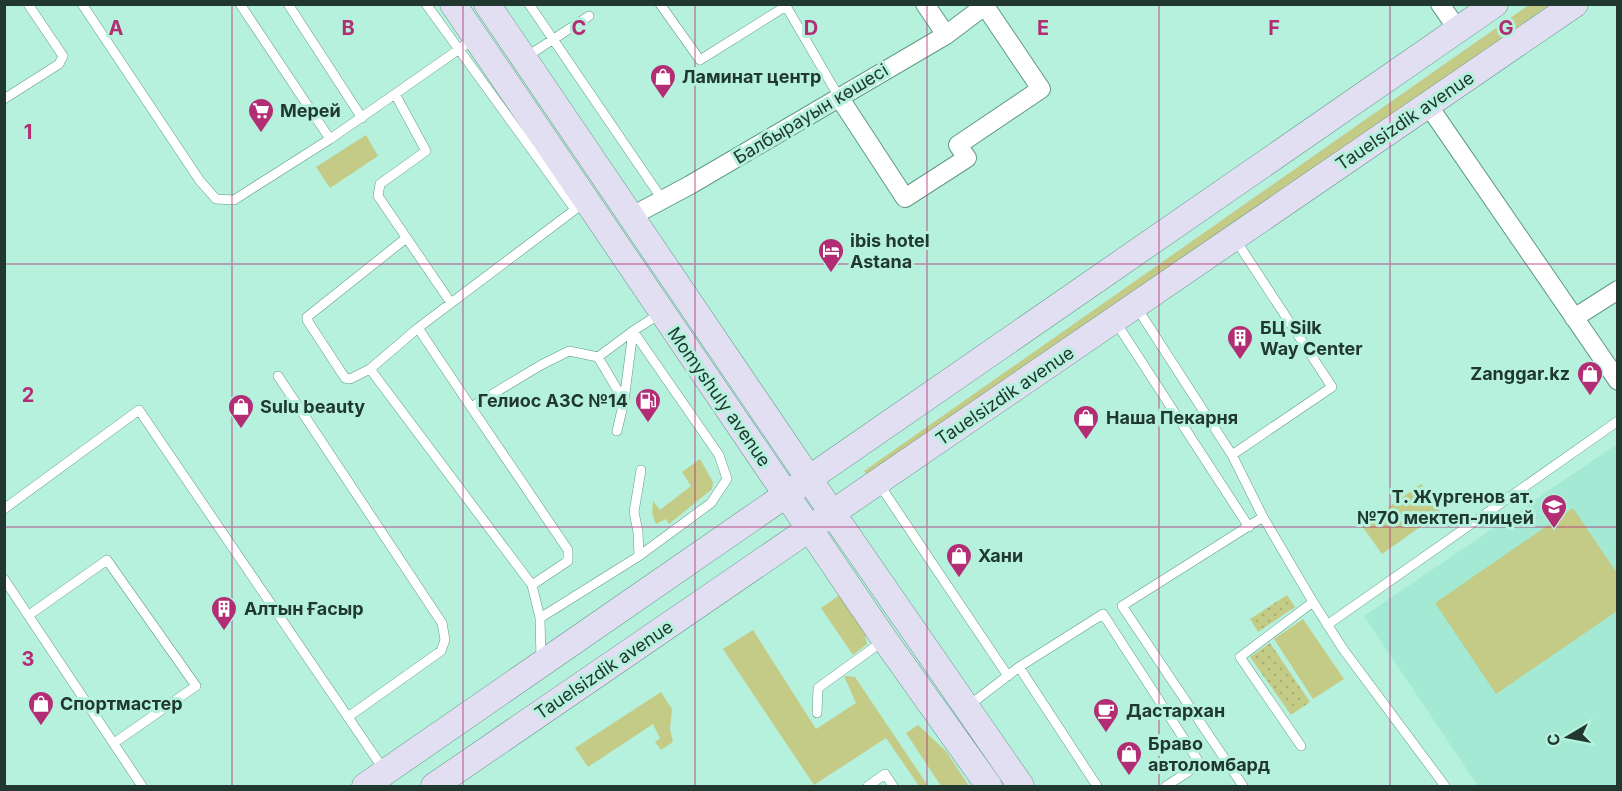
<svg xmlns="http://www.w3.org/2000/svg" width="1622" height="791" font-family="Inter,sans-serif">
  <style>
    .built { fill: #a4e9d3 }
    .grass { fill: #c4cb86 }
    .park { fill: url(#park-dots) }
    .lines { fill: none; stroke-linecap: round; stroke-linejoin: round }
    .service-casing { stroke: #619988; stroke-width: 10 }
    .minor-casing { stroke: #619988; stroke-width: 20 }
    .secondary-casing { stroke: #619988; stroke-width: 27 }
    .service { stroke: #fff; stroke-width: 9 }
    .minor { stroke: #fff; stroke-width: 18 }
    .secondary { stroke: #e3dff3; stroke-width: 26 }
    .grid { fill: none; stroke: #b22d74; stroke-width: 1.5; stroke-opacity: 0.55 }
    .labels { text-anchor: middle; stroke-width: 6; stroke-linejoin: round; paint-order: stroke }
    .poi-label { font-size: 18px; font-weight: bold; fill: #203830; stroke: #b6f1de; text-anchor: start }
    .street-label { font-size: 18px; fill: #203830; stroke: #b6f1de }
    .grid-label { font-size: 20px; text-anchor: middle; font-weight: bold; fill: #b22d74; stroke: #b6f1de; stroke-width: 6; stroke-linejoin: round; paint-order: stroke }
  </style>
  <defs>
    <pattern id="park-dots" width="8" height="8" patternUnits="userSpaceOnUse" patternTransform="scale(1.5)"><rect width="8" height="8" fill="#c4cb86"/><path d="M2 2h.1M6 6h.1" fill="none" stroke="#a8af74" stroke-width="1.8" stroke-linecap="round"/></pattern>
  </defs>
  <rect width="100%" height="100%" fill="#b6f1de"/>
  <path class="built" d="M1617,444V786H1478L1364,616Z"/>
  <path class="grass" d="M1529,5H1549L872,482L864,471Z
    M366,135L378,156L330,188L316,167Z
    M700,459L713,482L712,489L669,524L666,519L656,524L652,513L653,501L660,510L691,486L682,472Z
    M1421,484L1441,512L1382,554L1362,526Z
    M1573,508L1617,573V611L1496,694L1435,603Z
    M841,594L864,630L867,644L853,655L821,608Z
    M1303,619L1344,679L1313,699L1274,639Z
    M753,630L816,729L856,703L844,676L855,677L928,786H919L886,738L814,785L723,649Z
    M661,692L672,709L670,729L673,742L661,750L655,742L660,738L653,724L588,767L575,748Z
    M918,725L946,751L969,786H941L906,733Z"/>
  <path class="park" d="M1287,595L1295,607L1258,632L1250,619Z
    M1270,643L1310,702L1291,715L1250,657Z"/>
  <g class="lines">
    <defs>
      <path id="service" d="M82,4L200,181L216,199L234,200L330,139L395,94
        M240,4L330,139
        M288,4L362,118
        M426,4L574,208
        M529,4L662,199
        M660,4L700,60L786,6L839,97
        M526,57L589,16
        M4,99L59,64L63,56L28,4
        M451,303L378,196L380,184L426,151L395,94L475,38
        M1137,308L1232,455L1263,517L1313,602L1343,649L1445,786
        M1115,321L1249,527
        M418,328L471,407
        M370,369L350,379L345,378L307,320V317L405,239
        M278,376L442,623L445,640L441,651L348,717
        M624,401L598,357L633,331L719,455L727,479L711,503L639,556
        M617,431L624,401L633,331L661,313
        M1232,455L1332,387L1235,239
        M879,484L1008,676
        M4,509L139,410L384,770
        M4,579L142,786
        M532,585L568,561V550L471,407L541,365L569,351L598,357
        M29,615L107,560L196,686L114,743
        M540,618L532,585L370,369L418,328L585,202
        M1327,625L1618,421
        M541,660L540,618L639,556L638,532L634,512L641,470
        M1019,667L1103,614L1197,759L1188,772L1166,786
        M967,707L1019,667L1097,786
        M817,713L818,688L883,641
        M1301,746L1240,657L1313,602
        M868,786L885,774L893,786
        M1243,786L1122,606L1263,517"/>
      <path id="minor" d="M925,4L946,35
        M1440,4L1458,30
        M839,97L905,198L967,158L958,145L1041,89L985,6
        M1428,105L1618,381
        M632,216L690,185L946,35L987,4
        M1574,318L1618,290"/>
      <path id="secondary" d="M453,4L885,640L989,786
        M487,4L833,514L1021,786
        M365,786L1495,4
        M434,786L1575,4"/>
    </defs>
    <use href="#service" class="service-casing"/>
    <use href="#minor" class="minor-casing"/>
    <use href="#secondary" class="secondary-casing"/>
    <use href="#service" class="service"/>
    <use href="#minor" class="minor"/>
    <use href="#secondary" class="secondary"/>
  </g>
  <path class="grid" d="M232,4V786M463,4V786M695,4V786M927,4V786M1159,4V786M1390,4V786M4,264H1618M4,527H1618"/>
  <defs>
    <symbol id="shop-pin" viewBox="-11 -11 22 30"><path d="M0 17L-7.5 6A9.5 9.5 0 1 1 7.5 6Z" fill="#b22d74" stroke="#b6f1de"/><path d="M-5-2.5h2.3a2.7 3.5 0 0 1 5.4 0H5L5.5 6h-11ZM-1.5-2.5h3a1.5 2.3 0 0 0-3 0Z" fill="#fff"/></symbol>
    <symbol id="supermarket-pin" viewBox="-11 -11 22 30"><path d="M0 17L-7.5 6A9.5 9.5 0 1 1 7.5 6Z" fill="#b22d74" stroke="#b6f1de"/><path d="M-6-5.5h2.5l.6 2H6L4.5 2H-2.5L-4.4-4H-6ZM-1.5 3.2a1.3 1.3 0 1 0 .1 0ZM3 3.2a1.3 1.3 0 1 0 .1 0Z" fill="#fff"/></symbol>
    <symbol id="hotel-pin" viewBox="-11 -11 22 30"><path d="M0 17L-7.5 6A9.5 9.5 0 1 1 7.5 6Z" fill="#b22d74" stroke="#b6f1de"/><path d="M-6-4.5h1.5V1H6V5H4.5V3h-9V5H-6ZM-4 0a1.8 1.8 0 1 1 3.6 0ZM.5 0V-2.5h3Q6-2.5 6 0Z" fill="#fff"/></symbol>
    <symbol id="building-pin" viewBox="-11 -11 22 30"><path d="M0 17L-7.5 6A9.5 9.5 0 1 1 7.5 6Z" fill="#b22d74" stroke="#b6f1de"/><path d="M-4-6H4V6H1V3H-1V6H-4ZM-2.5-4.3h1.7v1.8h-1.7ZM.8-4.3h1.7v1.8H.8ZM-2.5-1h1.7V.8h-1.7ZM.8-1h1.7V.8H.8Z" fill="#fff"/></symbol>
    <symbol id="fuel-pin" viewBox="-11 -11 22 30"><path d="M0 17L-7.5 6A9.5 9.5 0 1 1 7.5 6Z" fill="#b22d74" stroke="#b6f1de"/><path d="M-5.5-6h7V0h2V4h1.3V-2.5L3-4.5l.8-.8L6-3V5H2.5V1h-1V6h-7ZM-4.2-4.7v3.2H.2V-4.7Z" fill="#fff"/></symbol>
    <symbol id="school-pin" viewBox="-11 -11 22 30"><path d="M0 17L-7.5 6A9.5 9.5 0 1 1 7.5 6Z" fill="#b22d74" stroke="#b6f1de"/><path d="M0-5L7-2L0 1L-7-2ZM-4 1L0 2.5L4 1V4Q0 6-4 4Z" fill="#fff"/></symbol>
    <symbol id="cafe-pin" viewBox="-11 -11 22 30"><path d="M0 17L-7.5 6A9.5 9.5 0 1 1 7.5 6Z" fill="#b22d74" stroke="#b6f1de"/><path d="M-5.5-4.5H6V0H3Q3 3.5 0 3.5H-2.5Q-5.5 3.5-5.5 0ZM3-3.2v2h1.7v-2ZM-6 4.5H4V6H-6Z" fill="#fff"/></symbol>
  </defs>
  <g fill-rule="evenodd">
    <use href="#shop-pin" x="648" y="62" width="30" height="40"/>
    <use href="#supermarket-pin" x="246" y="96" width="30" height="40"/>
    <use href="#hotel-pin" x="816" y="236" width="30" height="40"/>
    <use href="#building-pin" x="1225" y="323" width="30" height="40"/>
    <use href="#shop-pin" x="1575" y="359" width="30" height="40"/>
    <use href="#fuel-pin" x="633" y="386" width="30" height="40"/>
    <use href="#shop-pin" x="226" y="392" width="30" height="40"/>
    <use href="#shop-pin" x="1071" y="403" width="30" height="40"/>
    <use href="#school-pin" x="1539" y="492" width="30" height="40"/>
    <use href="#shop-pin" x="944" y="541" width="30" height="40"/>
    <use href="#building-pin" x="209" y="594" width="30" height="40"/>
    <use href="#shop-pin" x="26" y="689" width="30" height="40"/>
    <use href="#cafe-pin" x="1091" y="696" width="30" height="40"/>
    <use href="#shop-pin" x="1114" y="739" width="30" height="40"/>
  </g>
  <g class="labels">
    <g class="poi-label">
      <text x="682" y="83">Ламинат центр</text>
      <text x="280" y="117">Мерей</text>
      <text x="850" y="247">ibis hotel<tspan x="850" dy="21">Astana</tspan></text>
      <text x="1260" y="334">БЦ Silk<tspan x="1260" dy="21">Way Center</tspan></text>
      <text x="1570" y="380" text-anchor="end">Zanggar.kz</text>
      <text x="628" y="407" text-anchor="end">Гелиос АЗС №14</text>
      <text x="260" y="413">Sulu beauty</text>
      <text x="1106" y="424">Наша Пекарня</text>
      <text x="1534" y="503" text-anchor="end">Т. Жүргенов ат.<tspan x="1534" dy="21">№70 мектеп-лицей</tspan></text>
      <text x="978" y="562">Хани</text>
      <text x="244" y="615">Алтын Ғасыр</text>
      <text x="60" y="710">Спортмастер</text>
      <text x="1126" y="717">Дастархан</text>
      <text x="1148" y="750">Браво<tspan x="1148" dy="21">автоломбард</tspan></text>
    </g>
    <g class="street-label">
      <text transform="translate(811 114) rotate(-31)" y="6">Балбырауын көшесі</text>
      <text transform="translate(1405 121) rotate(-34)" y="6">Tauelsizdik avenue</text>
      <text transform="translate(1005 396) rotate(-34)" y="6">Tauelsizdik avenue</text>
      <text transform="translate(719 397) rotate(55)" y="6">Momyshuly avenue</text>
      <text transform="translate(604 670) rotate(-34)" y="6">Tauelsizdik avenue</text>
    </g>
  </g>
  <g class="grid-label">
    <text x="116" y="35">A</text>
    <text x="348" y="35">B</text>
    <text x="579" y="35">C</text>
    <text x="811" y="35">D</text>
    <text x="1043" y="35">E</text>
    <text x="1274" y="35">F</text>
    <text x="1506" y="35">G</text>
    <text x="28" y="139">1</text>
    <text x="28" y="402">2</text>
    <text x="28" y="666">3</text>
  </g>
  <rect width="1622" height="791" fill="none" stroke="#203830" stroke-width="12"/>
  <g transform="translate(1568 737) rotate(260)" stroke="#b6f1de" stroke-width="4.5" paint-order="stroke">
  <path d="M0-4.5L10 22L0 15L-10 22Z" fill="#203830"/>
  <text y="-9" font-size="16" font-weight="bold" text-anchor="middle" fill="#203830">С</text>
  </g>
</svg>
